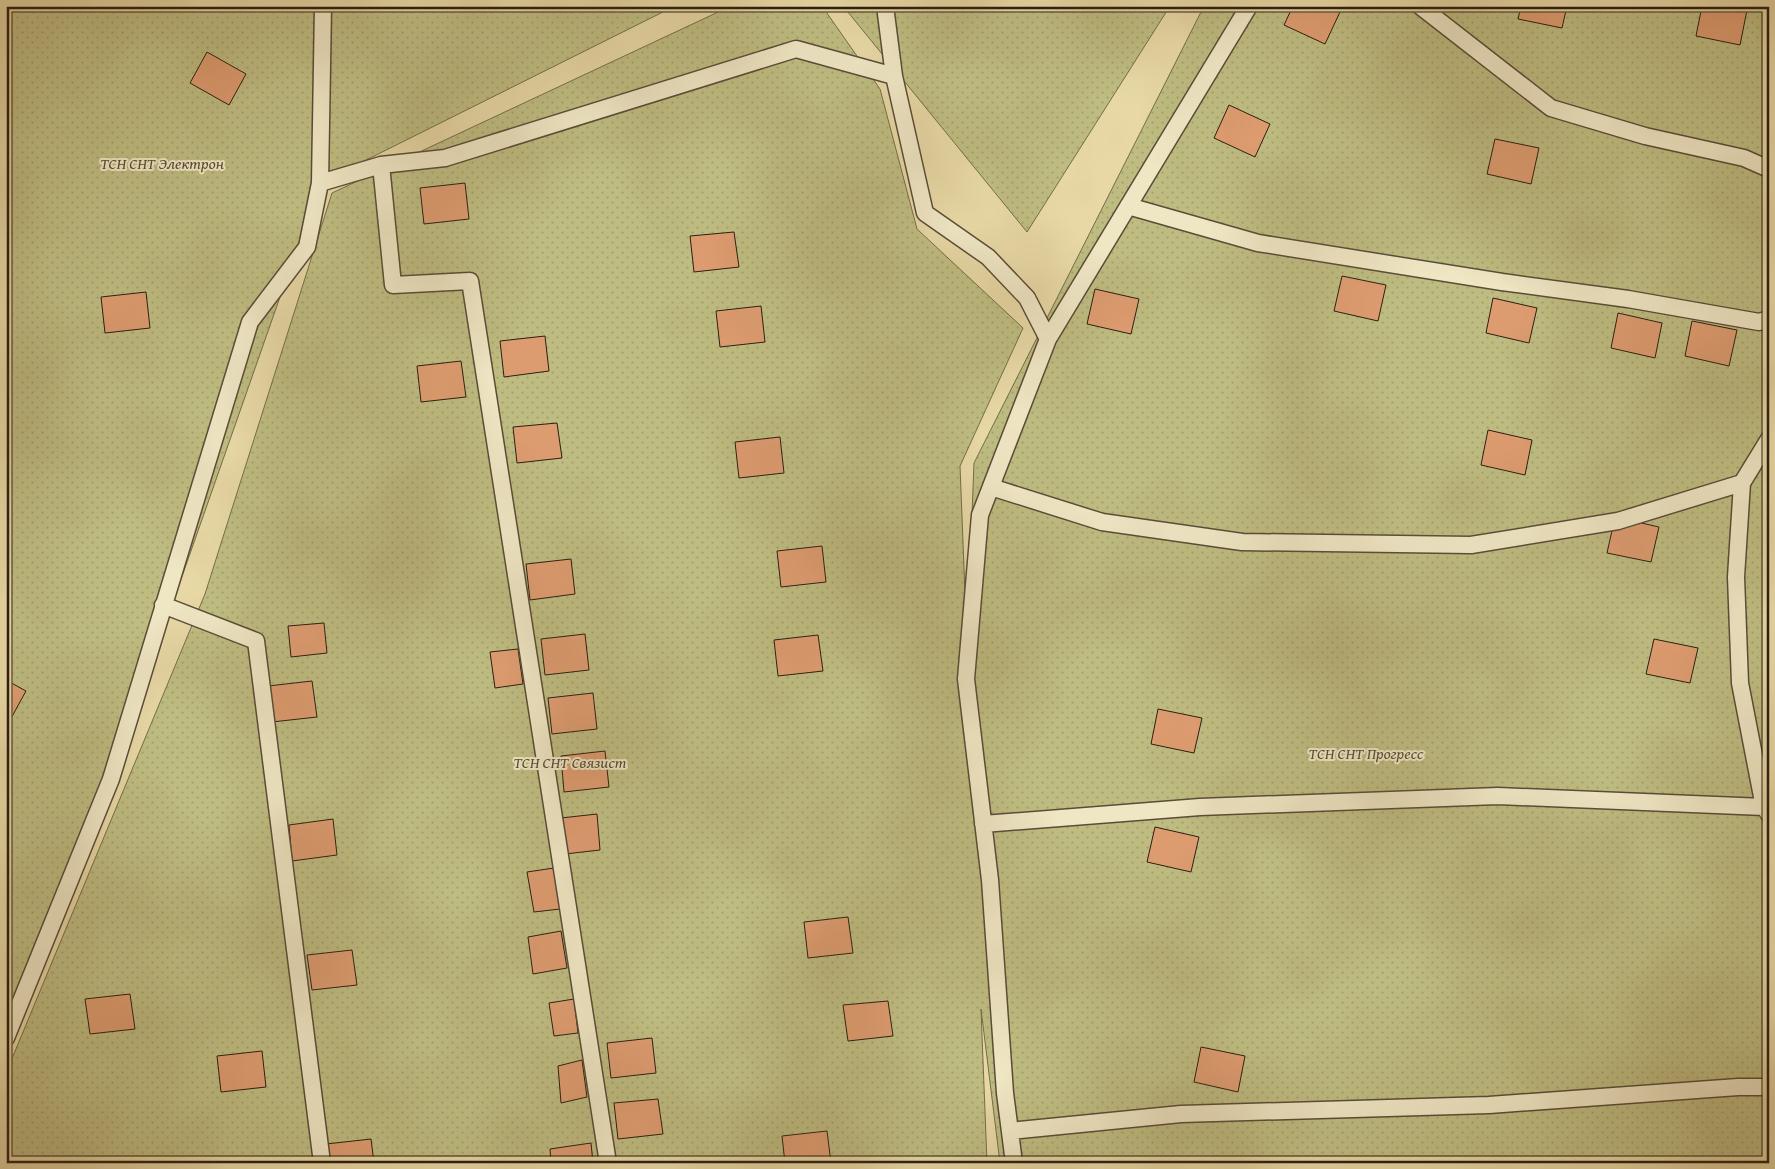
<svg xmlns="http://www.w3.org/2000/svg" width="1775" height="1169" font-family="'Gentium Book Plus',serif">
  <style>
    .garden { fill: url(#garden-dots); stroke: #746d4a }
    .building { fill: #dd9c70; stroke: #2b1e13 }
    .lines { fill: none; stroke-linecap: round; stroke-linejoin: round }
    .service-casing { stroke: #5a4c38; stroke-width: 19 }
    .service { stroke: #efe6c4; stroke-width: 16 }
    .labels { text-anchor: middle; stroke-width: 4; stroke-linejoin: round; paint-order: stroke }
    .park-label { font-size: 16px; font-style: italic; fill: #574d34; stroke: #efe6c4 }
  </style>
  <defs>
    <pattern id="garden-dots" width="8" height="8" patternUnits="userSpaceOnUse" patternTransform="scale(1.25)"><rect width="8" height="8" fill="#bebc81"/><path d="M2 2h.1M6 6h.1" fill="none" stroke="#a3a16f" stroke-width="1.8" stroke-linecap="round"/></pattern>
  </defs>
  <rect width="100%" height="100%" fill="#e7d8a5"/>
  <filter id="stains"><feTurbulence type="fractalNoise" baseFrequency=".004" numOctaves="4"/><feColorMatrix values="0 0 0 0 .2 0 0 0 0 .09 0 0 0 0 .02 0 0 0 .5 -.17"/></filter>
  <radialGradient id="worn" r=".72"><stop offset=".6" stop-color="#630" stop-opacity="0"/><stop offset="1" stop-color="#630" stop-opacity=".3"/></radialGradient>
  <path class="garden" d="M6,6H675L320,183L111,779L6,1032Z
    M731,6H822L880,89L917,229L1023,328L960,466L967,644L974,463L1204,6H1769V1163H1000L981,1009L987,1163H6V1073L205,594L332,193Z
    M843,6H1170L1027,232Z"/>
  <path class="building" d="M1293,6H1328L1340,12L1325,44L1284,25Z
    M1521,6H1567L1562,28L1518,19Z
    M1702,6H1731L1747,10L1740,45L1696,36Z
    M207,52L246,74L229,105L190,83Z
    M1229,105L1270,124L1255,157L1214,138Z
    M1495,139L1539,148L1531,184L1487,174Z
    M465,183L469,219L424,224L420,188Z
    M734,232L739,267L694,272L690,236Z
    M1342,276L1386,285L1378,321L1334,311Z
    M1095,289L1139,299L1131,334L1087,324Z
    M146,292L150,328L105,333L101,297Z
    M1493,298L1537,308L1529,343L1486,333Z
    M761,306L765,342L720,347L716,311Z
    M1618,313L1662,323L1655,358L1611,348Z
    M1692,321L1737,330L1729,366L1685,356Z
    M545,336L549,371L504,377L500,341Z
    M461,361L466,397L421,402L417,366Z
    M557,423L562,458L517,463L513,427Z
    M1488,430L1532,440L1525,475L1481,465Z
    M780,437L784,473L739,478L735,442Z
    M1615,517L1659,527L1651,562L1607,553Z
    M822,546L826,582L781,587L777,551Z
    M571,559L575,594L530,600L526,564Z
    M324,623L327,653L291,657L288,626Z
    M585,634L589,670L545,675L541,639Z
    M818,635L823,671L778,676L774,640Z
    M1654,639L1698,648L1690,683L1646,674Z
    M518,649L523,684L495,688L490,652Z
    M6,680L26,691L9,722L6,721Z
    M312,681L317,717L272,722L268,686Z
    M593,693L597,729L552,734L548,698Z
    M1158,709L1202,718L1194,753L1151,744Z
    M605,751L609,787L564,792L561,756Z
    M597,814L600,850L556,855L552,819Z
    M333,819L337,855L292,861L289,825Z
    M1155,827L1199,837L1191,872L1147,862Z
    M554,868L560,909L534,912L527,872Z
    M848,917L853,953L808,958L804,922Z
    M561,931L567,968L533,974L528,937Z
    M352,950L357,985L312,990L307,955Z
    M130,994L135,1029L90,1034L85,999Z
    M574,999L578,1033L554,1036L549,1003Z
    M888,1001L893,1036L848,1041L843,1005Z
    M652,1038L656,1073L611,1078L607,1043Z
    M1201,1047L1245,1056L1238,1092L1194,1082Z
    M262,1051L266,1087L221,1092L217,1056Z
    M582,1060L587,1097L561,1103L558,1066Z
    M658,1099L663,1134L618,1139L614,1103Z
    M827,1131L831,1163H785L782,1136Z
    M371,1139L374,1163H329L326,1144Z
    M591,1143L593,1163H551L550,1149Z"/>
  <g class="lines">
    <defs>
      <path id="service" d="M885,6L894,76L925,213L988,257L1027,298L1048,339
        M1420,6L1551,108L1645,136L1744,158L1769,169
        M381,165L393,285L470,281L608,1163
        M320,183L323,6
        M1128,206L1258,243L1502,282L1628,299L1759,322L1769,319
        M1742,483L1736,577L1740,683L1764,807L1769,814
        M991,487L1102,522L1242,542L1471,545L1618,521L1742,483L1769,439
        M163,605L256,641L322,1163
        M983,824L1200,807L1498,796L1764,807
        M6,1038L111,779L250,322L307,247L320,183L381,165L445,158L796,49L894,76
        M1010,1131L1181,1114L1489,1105L1738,1087H1769
        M1014,1163L1005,1093L990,880L966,679L980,515L1048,339L1249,6"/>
    </defs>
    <use href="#service" class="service-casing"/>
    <use href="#service" class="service"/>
  </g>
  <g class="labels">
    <g class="park-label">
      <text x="162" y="169">ТСН СНТ Электрон</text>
      <text x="1366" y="759">ТСН СНТ Прогресс</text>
      <text x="570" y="768">ТСН СНТ Связист</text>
    </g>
  </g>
  <rect width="1775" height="1169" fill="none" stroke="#e7d8a5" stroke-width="25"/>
  <rect x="8" y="8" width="1760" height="1154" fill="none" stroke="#2b1e13" stroke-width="2.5"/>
  <rect x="12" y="12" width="1750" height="1144" fill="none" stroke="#2b1e13"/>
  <rect width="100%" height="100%" filter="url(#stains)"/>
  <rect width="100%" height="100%" fill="url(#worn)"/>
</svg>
